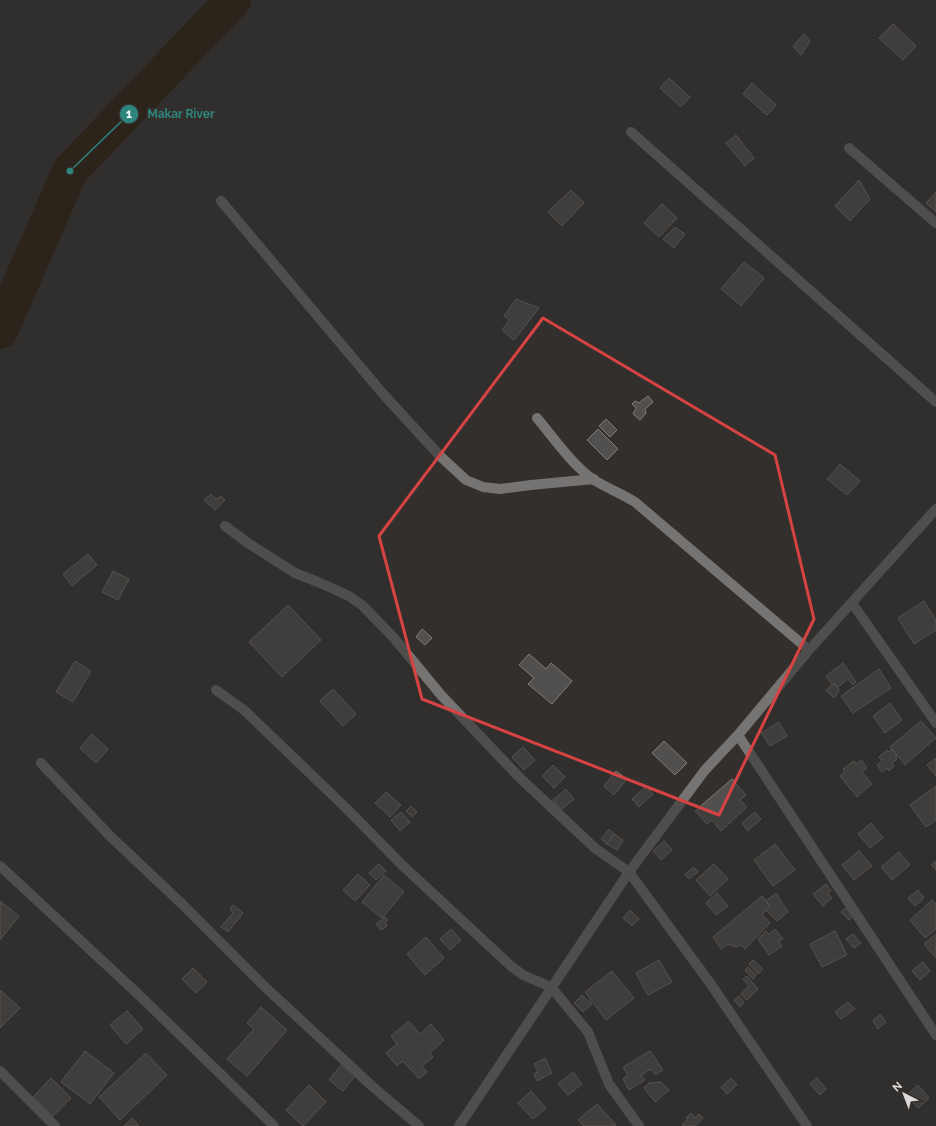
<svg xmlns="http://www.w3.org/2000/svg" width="936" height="1126" font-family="Raleway,sans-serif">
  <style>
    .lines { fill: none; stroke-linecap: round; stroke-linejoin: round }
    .river { stroke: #271405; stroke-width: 36 }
    .building { fill: #52504e; stroke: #7e7b79 }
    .minor { stroke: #767473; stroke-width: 10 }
    .marked { fill: none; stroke: #d74343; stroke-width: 3; stroke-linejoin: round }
    .leader { fill: none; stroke: #2e857e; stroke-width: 1.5 }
    .callout-dot { fill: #2e857e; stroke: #322f2d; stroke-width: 1.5 }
    .mark-label { font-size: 12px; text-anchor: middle; font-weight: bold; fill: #fff }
    .callout-label { font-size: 12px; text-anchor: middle; font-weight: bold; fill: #2e857e; stroke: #322f2d; stroke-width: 4; stroke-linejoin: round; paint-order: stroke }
  </style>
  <rect width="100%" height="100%" fill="#322f2d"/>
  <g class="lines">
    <path class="river" d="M0,331L70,171L233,0"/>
  </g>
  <path class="building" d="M893,24L916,46L903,60L879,38Z
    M804,34L810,41L801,55L793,46Z
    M669,78L690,97L681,107L660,88Z
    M752,83L776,105L767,115L743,94Z
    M736,135L754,158L745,166L726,143Z
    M859,180L870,199L850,221L835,206Z
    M571,190L584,203L562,226L548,212Z
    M936,192V212L926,203Z
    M662,204L677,218L659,237L644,223Z
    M675,227L685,234L674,248L663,239Z
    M744,262L764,278L741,306L721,289Z
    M516,299L539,308L514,340L502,330L509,320L504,316Z
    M648,396L653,402L645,409L646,413L640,420L633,414L636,408L632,404L635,401L639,403Z
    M606,419L617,430L610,437L599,426Z
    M598,429L618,449L607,460L587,440Z
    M840,464L860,481L847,495L827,479Z
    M211,494L216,499L221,496L225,500L215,510L204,500Z
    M88,554L97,565L72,586L63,574Z
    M113,571L129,579L118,600L102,592Z
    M924,601L936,620V630L914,644L898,618Z
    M288,605L321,640L282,677L249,642Z
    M422,629L432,638L425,645L416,637Z
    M529,654L546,669L551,663L572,681L552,704L528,684L534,678L519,665Z
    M75,661L91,671L73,702L56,692Z
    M843,663L856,682L853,685L848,679L838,687L834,684L832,685L826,676Z
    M879,669L891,688L853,713L841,696Z
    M834,684L838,687L839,691L834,698L826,690Z
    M333,689L356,714L343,726L320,701Z
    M890,703L902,720L885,733L873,716Z
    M921,721L936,738L905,765L890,747Z
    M779,722L787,736L770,746L761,733Z
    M92,734L108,749L96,763L80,748Z
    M664,741L687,763L675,775L652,753Z
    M523,747L535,760L524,770L512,757Z
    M892,749L897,756L895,757L897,759L892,763L894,766L889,771L887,768L882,772L877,765L882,761L879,757L887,750L889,752Z
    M936,758V776L927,765Z
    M861,760L867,768L862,772L872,784L857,797L840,776L845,772L843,769L854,761L856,764Z
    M553,765L565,777L554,788L542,776Z
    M616,771L627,779L614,795L604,786Z
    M732,779L746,795L740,800L747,807L721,831L712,820L707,824L695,811Z
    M646,786L653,794L639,807L632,799Z
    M936,786V820L926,827L910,805Z
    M566,789L574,799L561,810L553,800Z
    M386,792L401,805L390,817L375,803Z
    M411,806L417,812L412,817L406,811Z
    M401,812L410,822L400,831L391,820Z
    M755,812L761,819L748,831L742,823Z
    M871,823L883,838L870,848L858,834Z
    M609,829L614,834L607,844L601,839Z
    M614,834L623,840L617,850L607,844Z
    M664,841L672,850L661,860L653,851Z
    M775,844L795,870L773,886L754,860Z
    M859,851L872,866L854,880L842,865Z
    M899,852L910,865L892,880L881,867Z
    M936,861V870L931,865Z
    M379,864L386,871L376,880L369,873Z
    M714,864L728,879L710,896L696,880Z
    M694,867L698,872L689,879L685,874Z
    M358,874L370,885L355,901L343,890Z
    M384,875L404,892L382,918L362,902Z
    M826,884L831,891L828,894L832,898L823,906L813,894Z
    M918,890L924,898L915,906L908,898Z
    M717,893L728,906L716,915L706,903Z
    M776,893L788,912L777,921L766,910L770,906L766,901Z
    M762,896L770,906L762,914L770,923L745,949L741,945L736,947L728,944L721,949L713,937Z
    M932,900L936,904V929L925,938L910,920Z
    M0,901L19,916L0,940Z
    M233,905L243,913L228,932L221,927L233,913L230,908Z
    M846,908L853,916L849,920L841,912Z
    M630,910L639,919L632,926L623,918Z
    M385,917L388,920L385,923L387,926L381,930L376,924Z
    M451,929L461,940L450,950L440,939Z
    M775,929L783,939L778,941L782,946L769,955L758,939L766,931L769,934Z
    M835,931L847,955L822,967L810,944Z
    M853,934L861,943L854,948L846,939Z
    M936,934V958L924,944Z
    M426,937L444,958L425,975L407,954Z
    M659,960L672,982L648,995L636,973Z
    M753,960L763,969L758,974L749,964Z
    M923,962L930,971L920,980L912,971Z
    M748,967L756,975L753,979L745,970Z
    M193,968L207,982L196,993L182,979Z
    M612,971L634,998L606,1020L585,992Z
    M747,976L758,989L747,1000L741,994L749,986L743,979Z
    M0,990L20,1008L0,1028Z
    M582,995L592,1004L583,1012L574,1003Z
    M739,996L744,1002L740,1007L734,1000Z
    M848,1002L855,1009L841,1019L835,1012Z
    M261,1007L287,1030L247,1076L227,1059L254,1029L247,1023Z
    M127,1011L143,1029L126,1044L110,1025Z
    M880,1014L886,1022L878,1029L873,1021Z
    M409,1021L420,1034L431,1024L444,1040L430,1053L433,1057L422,1066L427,1072L419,1079L403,1061L397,1066L386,1053L397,1044L391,1036Z
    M85,1051L114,1073L90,1104L61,1082Z
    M650,1051L663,1070L655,1075L651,1069L641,1075L645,1080L629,1090L623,1079L628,1075L623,1067Z
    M146,1053L167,1075L120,1120L99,1097Z
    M545,1058L552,1073L537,1081L534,1074L538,1072L534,1064Z
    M342,1064L355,1076L343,1091L329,1080Z
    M573,1072L582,1084L568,1095L558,1084Z
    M51,1078L71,1098L53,1116L33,1097Z
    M731,1078L737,1085L727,1094L721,1087Z
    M817,1078L826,1089L820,1095L810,1084Z
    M661,1082L669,1090L655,1102L644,1088L649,1083Z
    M309,1085L326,1102L303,1126L286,1110Z
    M918,1085L929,1098L918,1108L907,1095Z
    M531,1091L546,1108L533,1119L518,1103Z
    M597,1104L616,1125L615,1126H584L578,1120Z
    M691,1113L695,1118L699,1114L703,1118L695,1126H683L682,1125L688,1119L686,1118Z
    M132,1118L139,1126H124Z"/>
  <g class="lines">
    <path class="minor" d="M631,132L936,402
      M849,148L936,223
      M221,201L384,395L440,456L466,480L483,487L500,489L531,485L594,479
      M537,418C553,437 574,467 594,480C607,488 622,494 635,502L809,650
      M225,526L248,543L295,573L318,582L349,596L363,606L394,638L441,695L520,778L596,849L629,872L710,983L807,1126
      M852,603L936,723
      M216,690L244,710L346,808L402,865L511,966L523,975L551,987L588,1032L609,1084L639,1126
      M738,735L936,1035
      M41,763L110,836L182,904L265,987L372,1086L419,1126
      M0,866L139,995L274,1126
      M0,1071L55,1126
      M459,1126L629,872L705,770L738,735L809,650L936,509"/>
  </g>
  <path d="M0 0H936V1126H0ZM543,318L775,455L814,619L719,815L422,699L379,536Z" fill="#322f2d" fill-opacity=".55" fill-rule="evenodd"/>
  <path class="marked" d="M543,318L775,455L814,619L719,815L422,699L379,536Z"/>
  <path class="leader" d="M70 171L129 114"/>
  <g class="callout-dot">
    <circle cx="70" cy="171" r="4"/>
    <circle cx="129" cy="114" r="10"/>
  </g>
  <g class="mark-label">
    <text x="129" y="118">1</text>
  </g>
  <g class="callout-label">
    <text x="181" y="118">Makar River</text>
  </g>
  <g transform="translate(904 1094) rotate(318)" stroke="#322f2d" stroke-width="3" paint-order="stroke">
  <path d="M0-3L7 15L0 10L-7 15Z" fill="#dddbda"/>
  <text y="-6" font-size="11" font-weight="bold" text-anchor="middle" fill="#dddbda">N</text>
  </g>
</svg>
